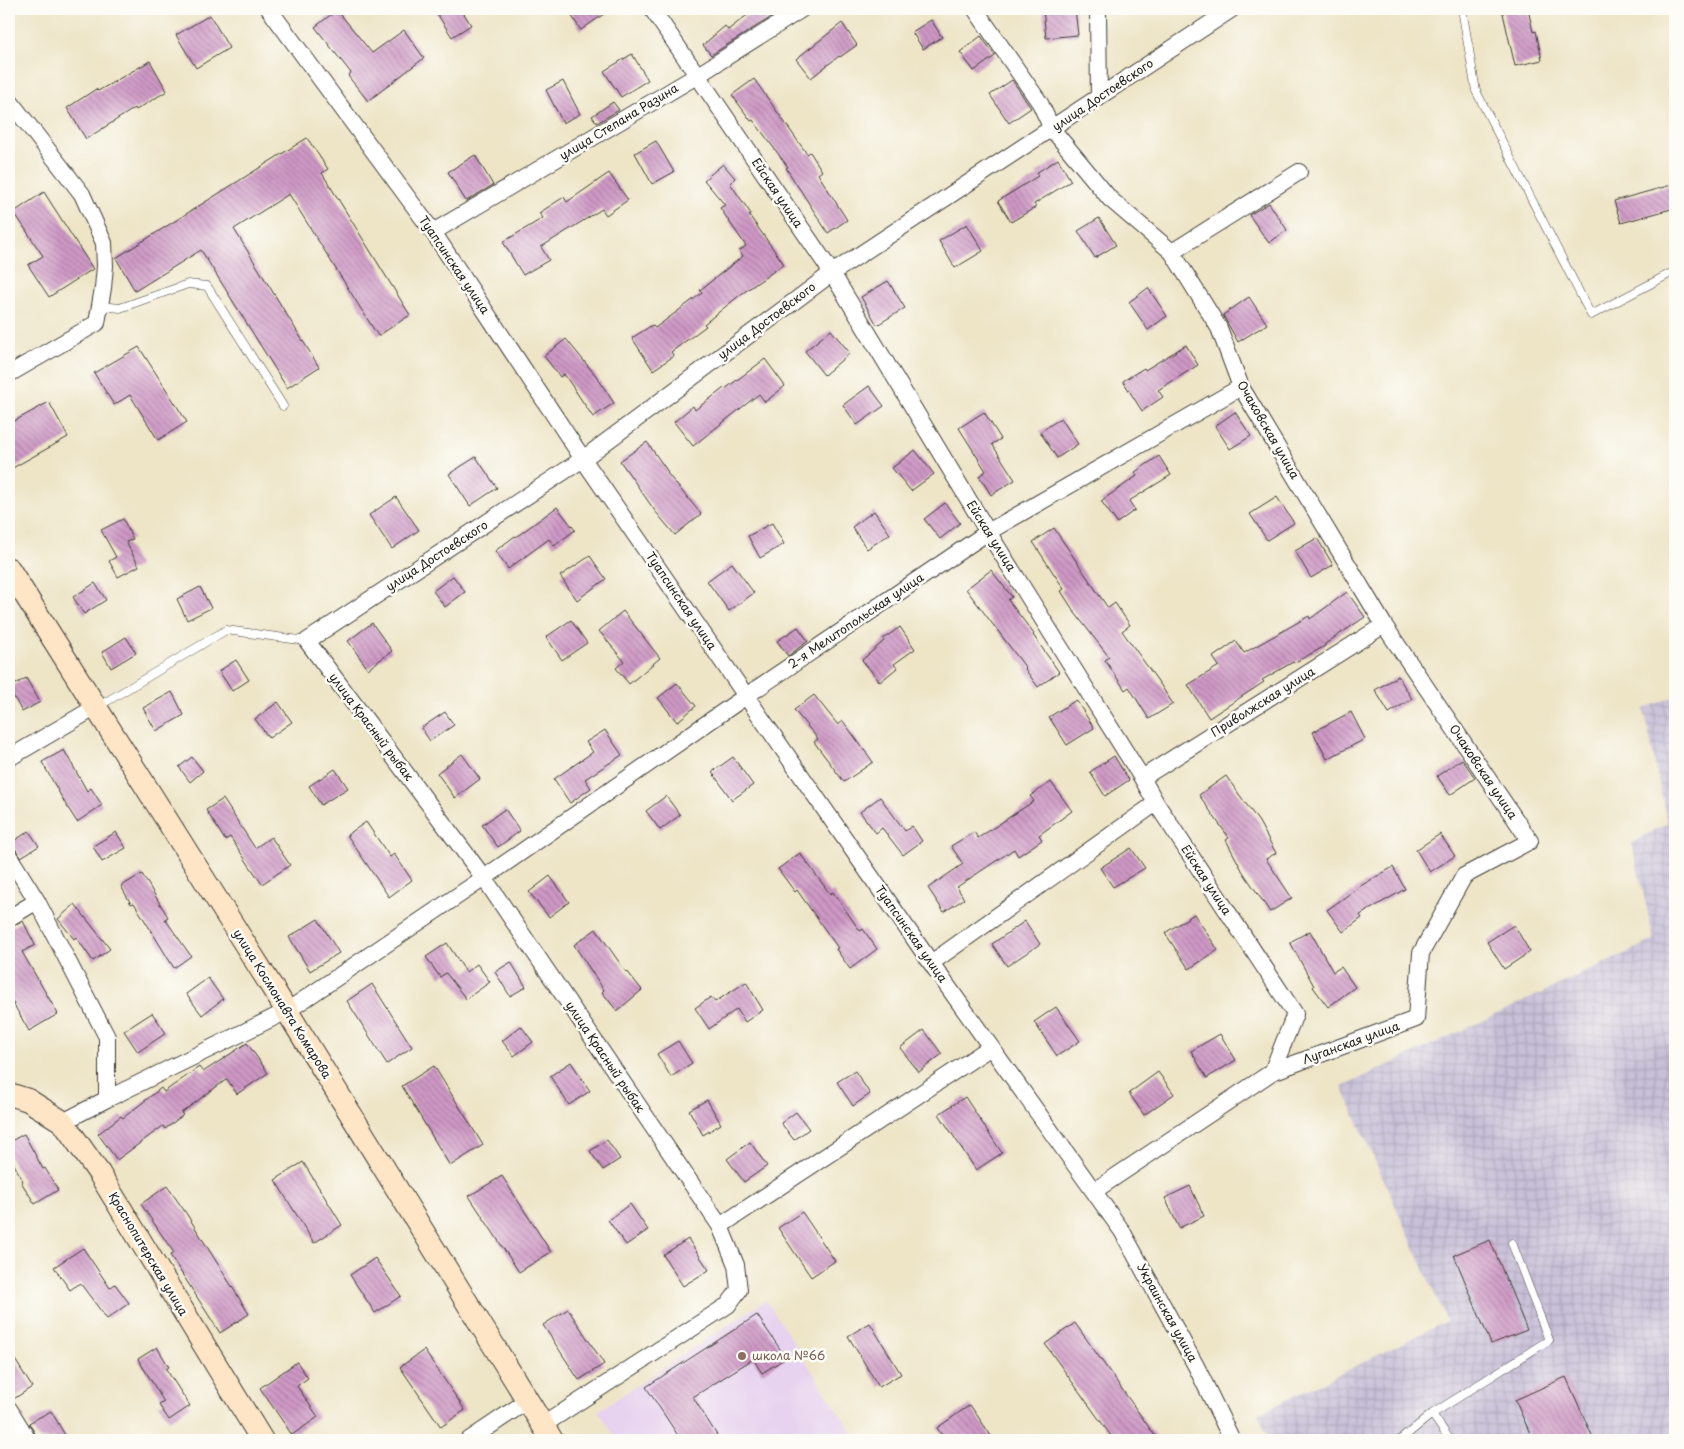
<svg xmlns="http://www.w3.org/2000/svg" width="1684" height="1449" font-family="'Playpen Sans',sans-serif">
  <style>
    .built { fill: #e7d2ef }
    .industrial { fill: url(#industrial-grid) }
    .building { fill: url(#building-back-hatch) }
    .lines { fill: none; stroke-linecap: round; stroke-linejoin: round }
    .lane-casing { stroke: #3c3a36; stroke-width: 9 }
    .street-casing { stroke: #3c3a36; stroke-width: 18 }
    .secondary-casing { stroke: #3c3a36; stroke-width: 24 }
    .lane { stroke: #fff; stroke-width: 8 }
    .street { stroke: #fff; stroke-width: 16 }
    .secondary { stroke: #fde5c5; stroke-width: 22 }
    .education-dot { fill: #8d6e63; stroke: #fdfcf7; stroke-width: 2 }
    .labels { text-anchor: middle; stroke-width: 5; stroke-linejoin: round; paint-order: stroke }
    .street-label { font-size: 12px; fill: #1c1c1c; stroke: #fdfcf7 }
    .education-label { font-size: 12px; fill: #785e54; stroke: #fdfcf7; text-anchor: start }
  </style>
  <defs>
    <pattern id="industrial-grid" width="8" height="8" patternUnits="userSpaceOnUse" patternTransform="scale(1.25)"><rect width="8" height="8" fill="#c8bfd8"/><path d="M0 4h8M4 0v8" fill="none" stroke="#aba4b9"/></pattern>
    <pattern id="building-back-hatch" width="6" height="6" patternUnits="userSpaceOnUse" patternTransform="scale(1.25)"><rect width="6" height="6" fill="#cf99c6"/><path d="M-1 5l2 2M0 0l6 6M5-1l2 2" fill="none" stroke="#a77ca0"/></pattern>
  </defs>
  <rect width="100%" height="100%" fill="#fdfcf7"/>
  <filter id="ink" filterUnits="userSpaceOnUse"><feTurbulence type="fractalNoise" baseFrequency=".02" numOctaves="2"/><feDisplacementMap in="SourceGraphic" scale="10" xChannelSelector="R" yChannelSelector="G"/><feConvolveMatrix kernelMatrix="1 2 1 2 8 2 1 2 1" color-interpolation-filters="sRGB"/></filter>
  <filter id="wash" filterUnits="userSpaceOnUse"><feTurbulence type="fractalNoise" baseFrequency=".0096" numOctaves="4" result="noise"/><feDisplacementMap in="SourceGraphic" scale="20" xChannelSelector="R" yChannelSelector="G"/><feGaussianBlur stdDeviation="1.12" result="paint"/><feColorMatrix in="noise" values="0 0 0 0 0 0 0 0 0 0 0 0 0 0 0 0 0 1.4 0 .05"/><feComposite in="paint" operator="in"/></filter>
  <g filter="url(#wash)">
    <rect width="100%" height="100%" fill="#eee5c7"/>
    <path class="built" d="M766,1300L857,1440H617L598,1411Z"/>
    <path class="industrial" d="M1675,696V1440H1270L1258,1414L1447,1321L1342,1087L1654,940L1632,843L1667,823L1644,709Z"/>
    <g id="blocks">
      <path class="building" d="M434,9H461L471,25L452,37Z
        M567,9H611L581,30Z
        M755,9H784L711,55L703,45L725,26L728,30Z
        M1043,9H1075L1078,35L1046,38Z
        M1502,9H1528L1533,32L1536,31L1542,60L1515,66Z
        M337,10L372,53L404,30L424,58L368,101L348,76L351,73L315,27Z
        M210,15L229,48L196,68L176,35Z
        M931,20L942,37L923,49L912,32Z
        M842,23L857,45L840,57L839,56L811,78L796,59Z
        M981,36L995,56L974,71L960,52Z
        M632,54L648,80L621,97L604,71Z
        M150,61L167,91L136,110L135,108L86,139L67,108L96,89L98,91Z
        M754,79L807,154L810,152L822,171L818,174L847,220L828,233L786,168L788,167L753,120L751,121L732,95Z
        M1012,80L1031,108L1009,123L990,95Z
        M563,81L580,114L563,123L546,90Z
        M613,102L619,110L597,123L592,116Z
        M307,138L328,169L322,173L410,315L378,336L289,194L234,229L319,367L287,388L201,250L135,291L116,258Z
        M656,141L674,172L652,184L635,153Z
        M475,155L493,185L466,201L448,172Z
        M1058,159L1071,181L1034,204L1036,207L1011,222L998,201L1038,176L1036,173Z
        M723,164L735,178L730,183L751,214L749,215L784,264L740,295L704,324L706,326L671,352L674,356L653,370L632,338L652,325L655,328L702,293L700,290L743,256L739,251L746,246L720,208L725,205L704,180Z
        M609,173L628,200L606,215L602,209L541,247L549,260L523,275L503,242L543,218L539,213L564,197L567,202Z
        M1675,184V208L1621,223L1614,201Z
        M44,192L93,269L49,297L28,265L43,256L14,212Z
        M1269,203L1287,230L1269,243L1249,215Z
        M1099,218L1116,245L1095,258L1078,231Z
        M967,224L983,251L955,268L939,241Z
        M888,281L905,308L877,325L861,297Z
        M1148,288L1167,316L1148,330L1129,302Z
        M1249,297L1267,324L1238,342L1223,315Z
        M831,330L850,353L824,375L805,351Z
        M566,339L597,377L614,403L593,417L564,374L560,377L544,356Z
        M1186,345L1198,365L1158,390L1163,397L1142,411L1123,381L1144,368L1145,370Z
        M139,347L187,422L158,440L130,395L114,405L94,373Z
        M765,359L785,386L765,402L759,394L693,446L674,422L693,406L695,410L724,388L725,389Z
        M869,386L884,406L857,425L843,405Z
        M49,402L68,437L9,470V424Z
        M984,412L1001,439L992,444L1015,480L991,495L979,476L986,471L959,428Z
        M1235,412L1251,436L1230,449L1215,426Z
        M1061,418L1078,444L1057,458L1040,432Z
        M647,442L668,472L667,473L701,514L675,535L655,511L620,461Z
        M915,450L934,474L911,491L892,468Z
        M1159,456L1171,475L1129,501L1135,510L1117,523L1101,501L1137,476L1135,472Z
        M476,457L497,488L470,506L449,474Z
        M396,497L419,530L392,549L369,515Z
        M1277,497L1294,523L1267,540L1250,514Z
        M945,503L960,523L940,539L924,519Z
        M557,507L575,530L554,546L549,539L508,569L495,551L515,536L516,537Z
        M874,511L890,534L867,549L852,527Z
        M123,519L133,539L126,542L139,566L118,577L109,561L116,557L101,530Z
        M772,523L784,544L760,558L748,536Z
        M1054,528L1108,608L1115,603L1130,625L1122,631L1160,684L1173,704L1149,719L1129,687L1125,690L1105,660L1109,657L1075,613L1061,591L1064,589L1033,542Z
        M1317,538L1333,565L1311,578L1295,551Z
        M590,556L606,579L577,600L560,576Z
        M732,563L754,593L729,611L707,581Z
        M991,570L1012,597L1008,600L1034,634L1033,635L1059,672L1038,687L1025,669L1026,668L966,589Z
        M453,576L465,592L445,607L433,591Z
        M95,583L106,600L84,614L73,597Z
        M200,587L211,608L187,620L177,599Z
        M1347,592L1365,617L1325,644V646L1294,663L1293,662L1262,680L1264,682L1209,718L1188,685L1219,666L1213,657L1236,641L1244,653L1309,616L1310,619Z
        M623,611L660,658L629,684L616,668L624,661L599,631Z
        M571,620L587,643L562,660L546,637Z
        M372,623L392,651L368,669L348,641Z
        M798,627L808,641L788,656L777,641Z
        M900,627L915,649L894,664L897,668L880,682L862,660L884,641L883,639Z
        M126,637L136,653L111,668L102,652Z
        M236,660L249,680L232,691L219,671Z
        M1398,676L1412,699L1389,713L1375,690Z
        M26,678L40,702L22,712L9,688Z
        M677,683L696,706L677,722L658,698Z
        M172,692L184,715L156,731L143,708Z
        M814,695L838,725L843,721L873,762L844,782L814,742L818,739L794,710Z
        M1076,700L1094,728L1067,745L1049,717Z
        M278,702L292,722L269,738L255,719Z
        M445,712L454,725L430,741L421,728Z
        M1351,712L1365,739L1327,759L1313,732Z
        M605,730L622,755L585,779L591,788L570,803L554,779L593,752L586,742Z
        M64,750L87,791L91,788L102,805L77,822L66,805L42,762Z
        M462,754L480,779L455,798L437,773Z
        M1114,756L1129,780L1105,796L1090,772Z
        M192,757L203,771L190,782L179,767Z
        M733,757L753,785L732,800L712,772Z
        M1462,759L1475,778L1450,795L1437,776Z
        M335,769L348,788L321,805L309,786Z
        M1226,776L1259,822L1276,853L1266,859L1292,898L1270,912L1243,872L1226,840L1229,838L1199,795Z
        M1051,782L1072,811L1039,835L1042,840L1018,856L1014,849L957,887L964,899L944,912L928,888L963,864L951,846L974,832L978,838L1034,801L1030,796Z
        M666,796L680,815L660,830L646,811Z
        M880,797L905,831L912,826L922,841L903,855L882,828L876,833L860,812Z
        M223,799L255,848L271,837L290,865L262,884L230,837L225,840L206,810Z
        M505,809L520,831L498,847L482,825Z
        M366,822L390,857L394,854L412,880L389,897L347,835Z
        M29,831L39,846L21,857L11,843Z
        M116,832L126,848L102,862L93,846Z
        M1440,834L1455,856L1430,872L1416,850Z
        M1131,848L1145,868L1113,887L1100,868Z
        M800,853L830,894L833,892L860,931L863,929L877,949L850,969L836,949L838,948L797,890L795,892L778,869Z
        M1393,867L1405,889L1360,915L1362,918L1343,932L1327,910L1362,885Z
        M142,874L168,917L165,919L191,956L174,968L134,903L131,904L121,886Z
        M550,876L569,902L549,917L529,892Z
        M75,904L110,949L93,961L76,937L74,939L58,919Z
        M1194,914L1218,950L1189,969L1165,933Z
        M318,919L339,953L310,971L289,937Z
        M23,921L35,945L22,952L58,1014L29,1031L9,996V928Z
        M1025,921L1040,944L1007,966L992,944Z
        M1514,925L1530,952L1504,969L1487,942Z
        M596,929L626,972L627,971L642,990L617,1011L602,992L604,990L574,945Z
        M1310,931L1333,972L1341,967L1355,987L1328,1007L1313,987L1314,986L1290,942Z
        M447,943L466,972L477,964L490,982L466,999L446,973L440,977L426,957Z
        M511,962L526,987L510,996L495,972Z
        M208,978L223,999L202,1015L186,994Z
        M746,982L763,1010L745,1022L737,1009L709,1029L695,1008L711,997L715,1002Z
        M372,984L412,1047L387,1064L347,1001Z
        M1056,1007L1080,1041L1057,1056L1034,1022Z
        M152,1013L166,1033L138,1052L124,1031Z
        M521,1026L533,1042L514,1056L502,1041Z
        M924,1030L942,1054L919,1072L900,1048Z
        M1220,1034L1236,1060L1207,1078L1191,1051Z
        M678,1041L692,1063L671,1077L657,1054Z
        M247,1043L268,1073L237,1094L227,1079L181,1113L183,1115L165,1129L163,1126L117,1160L98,1134L121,1116L123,1118L161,1088L164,1092L199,1067L203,1072Z
        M571,1062L590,1091L569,1105L550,1076Z
        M434,1066L483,1145L450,1166L402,1086Z
        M855,1071L870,1094L853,1106L837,1082Z
        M1158,1072L1174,1094L1144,1115L1129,1093Z
        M965,1097L1002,1153L976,1170L939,1114Z
        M707,1100L721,1124L703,1135L689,1110Z
        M796,1112L809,1129L794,1140L781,1123Z
        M24,1134L43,1169L45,1168L58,1190L35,1204L21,1182L23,1181L9,1155V1142Z
        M607,1140L620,1159L603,1170L590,1151Z
        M750,1142L767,1166L744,1182L727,1159Z
        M303,1162L342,1225L314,1243L275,1180Z
        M502,1176L551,1252L519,1272L469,1196Z
        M167,1186L186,1213L249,1314L220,1333L170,1255L174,1253L141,1204Z
        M1190,1186L1204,1216L1179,1228L1165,1198Z
        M630,1204L648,1230L626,1245L608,1220Z
        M802,1212L835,1261L811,1277L778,1228Z
        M688,1239L709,1270L683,1286L663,1255Z
        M1490,1240L1527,1330L1491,1344L1454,1255Z
        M83,1248L110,1288L115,1284L129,1303L107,1319L80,1283L70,1290L54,1267Z
        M375,1258L401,1296L375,1313L350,1275Z
        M568,1309L604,1364L579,1380L543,1325Z
        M757,1315L786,1358L762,1373L753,1359L693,1397L720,1440H681L646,1387Z
        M870,1323L901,1374L879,1387L848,1336Z
        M1075,1323L1158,1440H1114L1045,1344Z
        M157,1347L169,1367L166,1369L190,1406L169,1420L159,1405L164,1402L138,1359Z
        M9,1350L32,1387L12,1400L9,1399Z
        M424,1350L465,1410L441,1427L400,1367Z
        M297,1362L308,1378L297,1386L318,1417L292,1435L260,1388Z
        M1566,1377L1594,1440H1533L1515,1400Z
        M970,1405L994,1440H945L937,1428Z
        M51,1411L68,1440L38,1439L29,1423Z"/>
    </g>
  </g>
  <g filter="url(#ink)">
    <use href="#blocks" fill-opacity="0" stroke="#3c3a36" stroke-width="1"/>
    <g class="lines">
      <defs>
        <path id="lane" d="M1462,9L1476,91L1591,315L1675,271
          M101,306L120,308L188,284L207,286L283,406
          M99,706L226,630L307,641
          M1432,1414L1450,1440
          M1400,1440L1432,1414L1549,1340L1512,1243"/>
        <path id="street" d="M269,9L433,232L583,459L746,696L931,963L1122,1231L1196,1366L1232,1440
          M652,9L832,273L988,532L1142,778L1156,803L1295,1014L1272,1072
          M975,9L1040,103L1052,129L1110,199L1172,252L1219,328L1241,387L1384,625L1530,841L1464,876L1421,953L1416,1019L1272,1072L1094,1191
          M1098,9L1099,98
          M9,100L82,194L104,243L105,266L103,288L97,323L9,374
          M433,232L698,75L802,9
          M1172,252L1299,172
          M9,758L96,707
          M1142,778L1384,625
          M9,856L37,901L107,1037V1099
          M9,918L37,901
          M931,963L1156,803
          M63,1122L107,1099L287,1011L484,878L746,696L988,532L1241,387
          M720,1226L991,1047
          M9,1409L28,1440
          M543,1425L728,1305L739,1290L736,1265L720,1226L484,878L307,641L583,459L832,273L1232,9
          M469,1440L527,1401"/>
        <path id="secondary" d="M9,569L287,1011L552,1440
          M9,1094L28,1100L63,1122L99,1173L262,1440"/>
      </defs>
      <use href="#lane" class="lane-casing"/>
      <use href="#street" class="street-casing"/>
      <use href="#secondary" class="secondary-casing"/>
      <use href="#lane" class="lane"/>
      <use href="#street" class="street"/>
      <use href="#secondary" class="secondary"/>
    </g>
  </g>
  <circle class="education-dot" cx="742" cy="1356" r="5"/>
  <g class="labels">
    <g class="street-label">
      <text transform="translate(1103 95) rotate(-34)" y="4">улица Достоевского</text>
      <text transform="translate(619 122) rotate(-31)" y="4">улица Степана Разина</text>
      <text transform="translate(777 193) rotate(56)" y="4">Ейская улица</text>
      <text transform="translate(454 265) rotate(56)" y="4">Туапсинская улица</text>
      <text transform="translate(767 321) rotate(-37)" y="4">улица Достоевского</text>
      <text transform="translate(1268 430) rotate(60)" y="4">Очаковская улица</text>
      <text transform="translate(991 536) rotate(58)" y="4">Ейская улица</text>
      <text transform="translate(437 556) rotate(-33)" y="4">улица Достоевского</text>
      <text transform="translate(681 601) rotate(56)" y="4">Туапсинская улица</text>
      <text transform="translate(856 621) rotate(-34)" y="4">2-я Мелитопольская улица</text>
      <text transform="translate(1263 702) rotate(-32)" y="4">Приволжская улица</text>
      <text transform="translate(371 727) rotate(53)" y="4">улица Красный рыбак</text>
      <text transform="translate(1483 772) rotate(56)" y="4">Очаковская улица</text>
      <text transform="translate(1206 880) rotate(57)" y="4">Ейская улица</text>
      <text transform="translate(911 934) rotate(55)" y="4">Туапсинская улица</text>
      <text transform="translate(282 1004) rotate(58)" y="4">улица Космонавта Комарова</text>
      <text transform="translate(1351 1043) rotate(-20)" y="4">Луганская улица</text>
      <text transform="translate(605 1057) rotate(56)" y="4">улица Красный рыбак</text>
      <text transform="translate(148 1254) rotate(59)" y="4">Краснопитерская улица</text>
      <text transform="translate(1167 1313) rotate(61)" y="4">Украинская улица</text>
    </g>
    <g class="education-label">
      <text x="752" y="1360">школа №66</text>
    </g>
  </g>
  <rect width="1684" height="1449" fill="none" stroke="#fdfcf7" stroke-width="30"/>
</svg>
